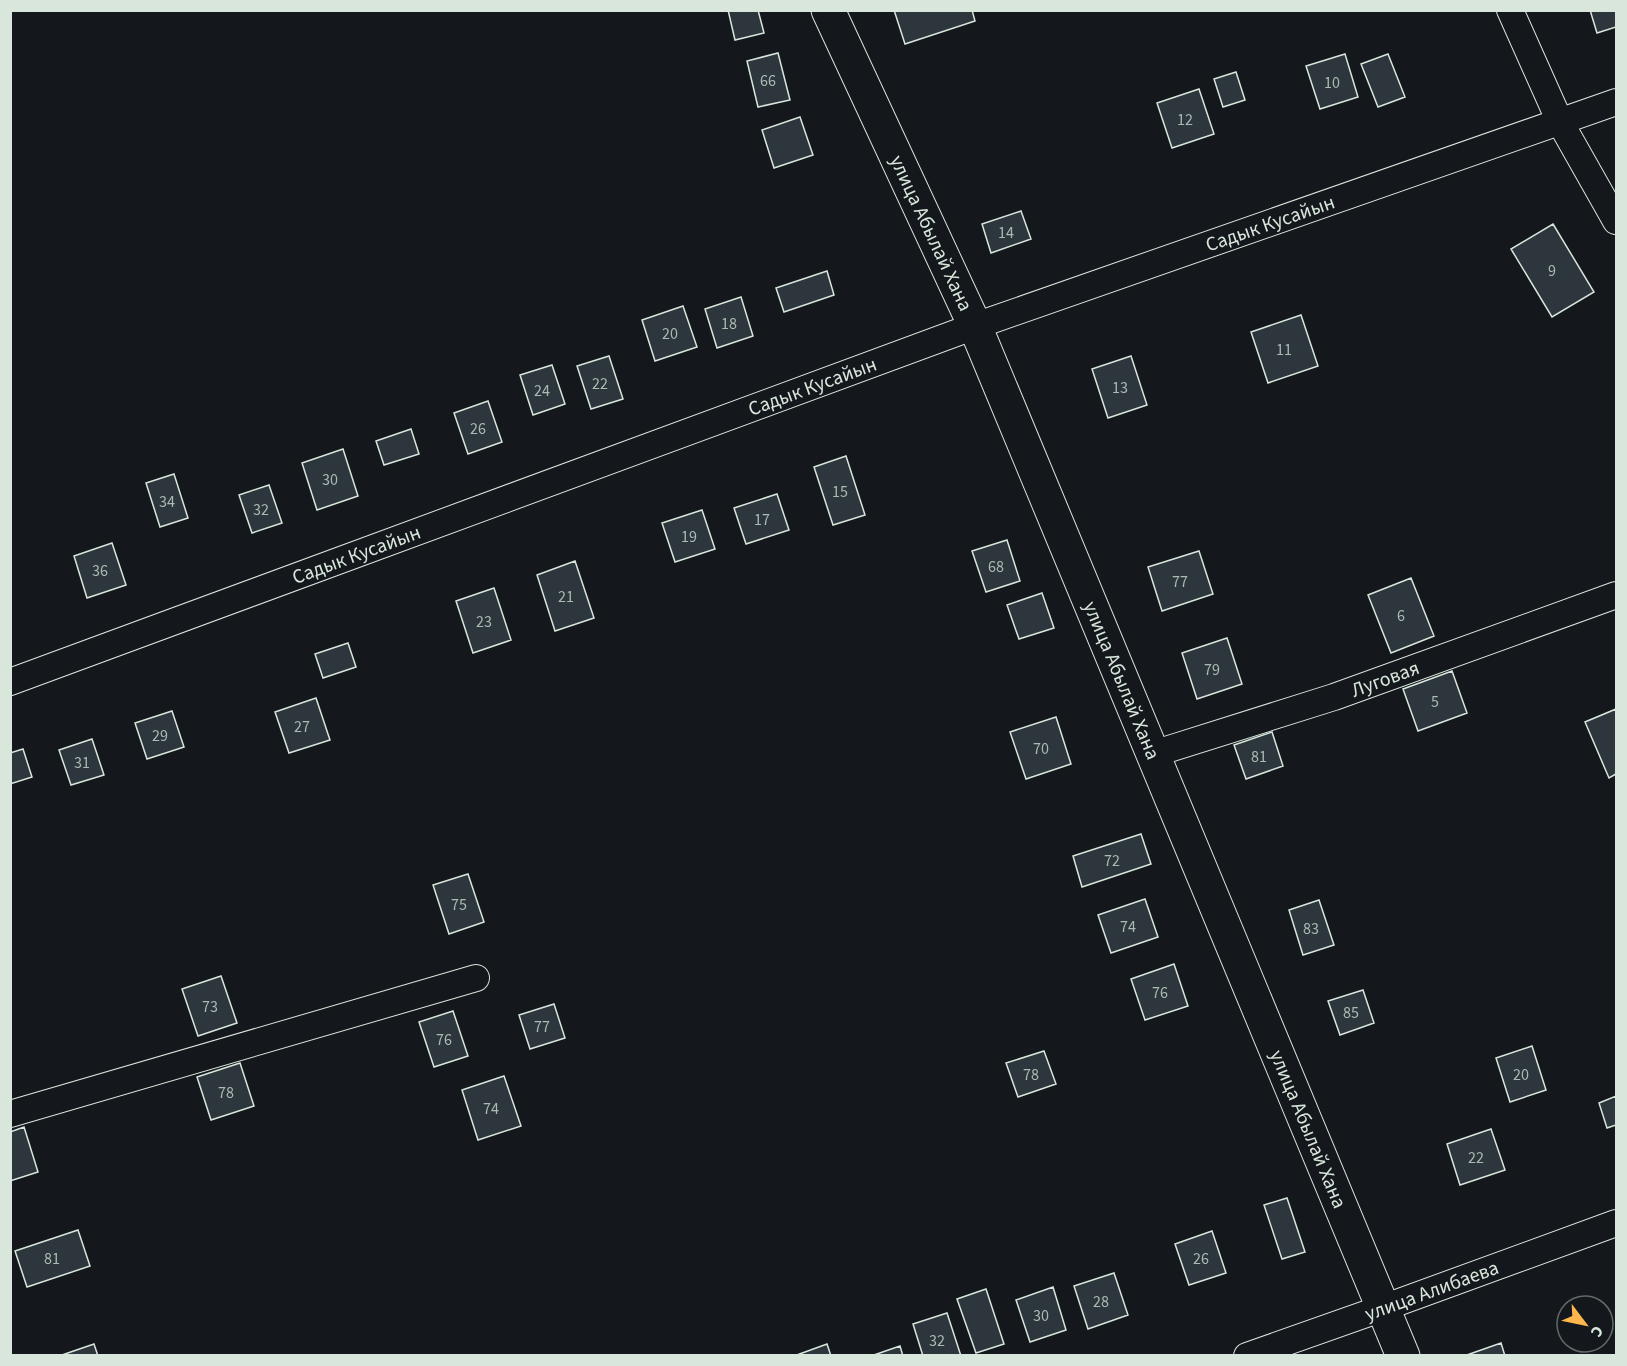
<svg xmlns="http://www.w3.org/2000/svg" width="1627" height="1366" font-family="'Source Sans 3',sans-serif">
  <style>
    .building { fill: #2c363c; stroke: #d8e6dc; stroke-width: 1.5 }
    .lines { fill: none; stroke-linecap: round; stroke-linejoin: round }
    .minor-casing { stroke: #d8e6dc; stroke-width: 28 }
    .tertiary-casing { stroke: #d8e6dc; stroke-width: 35 }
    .minor { stroke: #14181c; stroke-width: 26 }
    .tertiary { stroke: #14181c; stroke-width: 33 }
    .labels { text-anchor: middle; stroke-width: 4.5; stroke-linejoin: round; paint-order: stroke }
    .number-label { font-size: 16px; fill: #adbab4 }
    .street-label { font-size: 20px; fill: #d8e6dc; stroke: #14181c }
  </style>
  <rect width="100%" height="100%" fill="#14181c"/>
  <path class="building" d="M728,10H758L764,33L735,40Z
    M894,10H972L975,21L905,44Z
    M1590,10H1616V27L1597,33Z
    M778,53L790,100L758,107L747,61Z
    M1345,54L1358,97L1320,109L1306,66Z
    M1388,54L1405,97L1378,107L1361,64Z
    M1236,72L1245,100L1223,107L1214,79Z
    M1199,89L1214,134L1172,148L1157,103Z
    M800,117L813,155L774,168L762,130Z
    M1021,211L1031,239L991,253L982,224Z
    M1553,224L1594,292L1552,317L1511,249Z
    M827,271L834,295L784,312L776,288Z
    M741,297L753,336L717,348L705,309Z
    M683,306L697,347L655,361L642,320Z
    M1301,315L1318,366L1268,383L1251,332Z
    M609,356L623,399L591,409L577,366Z
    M1131,356L1147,405L1108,418L1092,369Z
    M552,365L565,404L533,415L520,375Z
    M488,401L502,442L468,454L454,413Z
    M411,429L419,454L384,465L376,441Z
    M343,449L358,496L317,510L302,463Z
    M846,456L865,515L833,525L814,467Z
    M174,474L188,518L160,527L146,483Z
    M269,485L282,523L252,533L239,495Z
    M777,494L789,530L746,544L734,508Z
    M702,510L715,549L675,562L662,523Z
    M1007,540L1020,581L986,592L972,551Z
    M112,543L126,585L87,598L74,556Z
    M1199,551L1213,594L1162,611L1148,567Z
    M575,561L594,618L555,631L537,575Z
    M1411,578L1434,636L1391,653L1368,595Z
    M494,588L511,640L473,653L456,601Z
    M1042,593L1054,628L1019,639L1007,605Z
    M1227,638L1242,684L1197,699L1182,653Z
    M348,643L356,667L323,678L315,654Z
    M1452,671L1467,713L1418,731L1403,689Z
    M316,698L330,740L289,753L275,712Z
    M1616,709V774L1609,778L1585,722Z
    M172,711L184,747L147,759L135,723Z
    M1056,717L1071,764L1026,779L1010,732Z
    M1272,732L1283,766L1246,779L1234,745Z
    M92,739L104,775L71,785L59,750Z
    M23,749L32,777L10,784V753Z
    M1141,834L1151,864L1082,887L1073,856Z
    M468,874L484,922L449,934L433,885Z
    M1145,899L1158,937L1111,953L1098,915Z
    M1319,900L1334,945L1303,955L1289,910Z
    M1174,964L1188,1006L1145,1020L1131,979Z
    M221,976L237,1023L198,1036L182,989Z
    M1363,990L1374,1023L1340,1035L1328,1001Z
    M554,1004L565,1038L530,1049L519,1015Z
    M453,1011L468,1056L434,1067L419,1022Z
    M1532,1046L1546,1090L1510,1102L1496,1058Z
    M1044,1051L1056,1084L1018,1097L1006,1063Z
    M240,1063L254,1106L211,1120L197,1077Z
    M504,1076L521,1126L478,1140L462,1090Z
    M1616,1096V1125L1607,1128L1599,1103Z
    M24,1127L38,1172L10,1181V1132Z
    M1491,1129L1505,1170L1460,1185L1447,1144Z
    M1287,1198L1305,1252L1282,1259L1264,1205Z
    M78,1230L90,1266L27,1287L15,1251Z
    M1212,1231L1226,1273L1189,1285L1175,1244Z
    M1114,1273L1128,1315L1088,1329L1074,1286Z
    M1053,1287L1066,1330L1030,1342L1016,1300Z
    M986,1289L1004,1344L976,1353L957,1299Z
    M947,1313L961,1356H923L913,1324Z
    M1501,1343L1505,1356H1464Z
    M94,1344L98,1356H59Z
    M827,1344L831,1356H794Z
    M900,1346L903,1356H871Z"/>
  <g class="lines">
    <defs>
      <g id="minor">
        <path d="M1510,10L1560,122L1616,221"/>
        <path id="s1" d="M10,682L975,326L1616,102"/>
        <path id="s2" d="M1153,754L1334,697L1616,595"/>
        <path d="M10,1114L476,978"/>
        <path id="s3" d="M1247,1356L1383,1308L1616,1223"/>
      </g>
      <g id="tertiary">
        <path id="s4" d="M828,10L975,326L1403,1356"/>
      </g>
    </defs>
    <use href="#minor" class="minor-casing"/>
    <use href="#tertiary" class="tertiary-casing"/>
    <use href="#minor" class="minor"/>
    <use href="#tertiary" class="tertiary"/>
  </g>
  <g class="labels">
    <g class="number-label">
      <text x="768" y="86">66</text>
      <text x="1332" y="88">10</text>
      <text x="1185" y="125">12</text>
      <text x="1006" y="238">14</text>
      <text x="1552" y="276">9</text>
      <text x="729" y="329">18</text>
      <text x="670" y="339">20</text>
      <text x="1284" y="355">11</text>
      <text x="600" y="389">22</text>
      <text x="1120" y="393">13</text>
      <text x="542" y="396">24</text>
      <text x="478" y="434">26</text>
      <text x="330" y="485">30</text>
      <text x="840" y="497">15</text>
      <text x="167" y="507">34</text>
      <text x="261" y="515">32</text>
      <text x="762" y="525">17</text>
      <text x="689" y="542">19</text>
      <text x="996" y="572">68</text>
      <text x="100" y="576">36</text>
      <text x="1180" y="587">77</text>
      <text x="566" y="602">21</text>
      <text x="1401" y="621">6</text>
      <text x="484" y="627">23</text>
      <text x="1212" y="675">79</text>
      <text x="1435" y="707">5</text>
      <text x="302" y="732">27</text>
      <text x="160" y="741">29</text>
      <text x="1041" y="754">70</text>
      <text x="1259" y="762">81</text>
      <text x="82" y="768">31</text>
      <text x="1112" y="866">72</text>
      <text x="459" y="910">75</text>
      <text x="1128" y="932">74</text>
      <text x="1311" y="934">83</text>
      <text x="1160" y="998">76</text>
      <text x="210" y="1012">73</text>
      <text x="1351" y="1018">85</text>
      <text x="542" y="1032">77</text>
      <text x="444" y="1045">76</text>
      <text x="1031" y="1080">78</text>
      <text x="1521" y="1080">20</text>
      <text x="226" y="1098">78</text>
      <text x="491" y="1114">74</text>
      <text x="1476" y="1163">22</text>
      <text x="52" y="1264">81</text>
      <text x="1201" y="1264">26</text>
      <text x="1101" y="1307">28</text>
      <text x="1041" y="1321">30</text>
      <text x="937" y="1346">32</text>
    </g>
    <g class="street-label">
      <text dy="7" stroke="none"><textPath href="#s1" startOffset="1341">Садык Кусайын</textPath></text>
      <text dy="7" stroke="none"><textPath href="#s4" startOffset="246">улица Абылай Хана</textPath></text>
      <text dy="7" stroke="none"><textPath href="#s1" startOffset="855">Садык Кусайын</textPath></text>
      <text dy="7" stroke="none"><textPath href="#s1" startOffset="369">Садык Кусайын</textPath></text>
      <text dy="7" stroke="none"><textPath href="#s2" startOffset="244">Луговая</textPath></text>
      <text dy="7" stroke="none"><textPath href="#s4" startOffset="732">улица Абылай Хана</textPath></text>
      <text dy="7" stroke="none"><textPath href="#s4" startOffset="1218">улица Абылай Хана</textPath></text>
      <text dy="7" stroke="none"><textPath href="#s3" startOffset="196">улица Алибаева</textPath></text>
    </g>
  </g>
  <rect width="1627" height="1366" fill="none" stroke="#d8e6dc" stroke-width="24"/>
  <g transform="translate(1585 1324) rotate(122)"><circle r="28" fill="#14181c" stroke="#626a69" stroke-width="1.5"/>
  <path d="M0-4.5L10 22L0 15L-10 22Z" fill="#ffb74d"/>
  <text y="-9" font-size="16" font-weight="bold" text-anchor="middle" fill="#d8e6dc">С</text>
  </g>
</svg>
